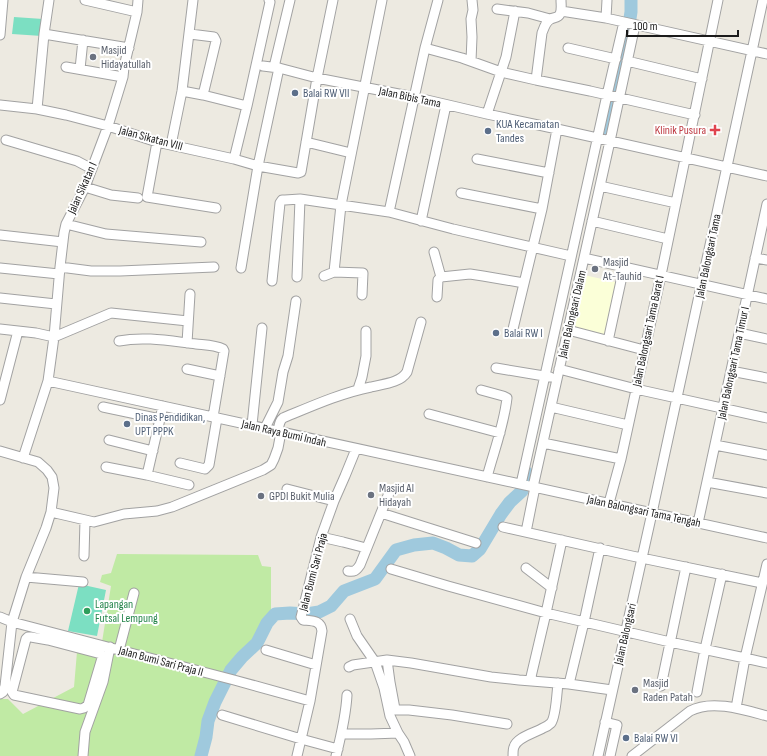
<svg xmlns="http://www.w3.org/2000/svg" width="767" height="756" font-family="'Sofia Sans Condensed',sans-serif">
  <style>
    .education { fill: #fbffd8 }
    .grass { fill: #c0eaa4 }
    .pitch { fill: #7cdfc2 }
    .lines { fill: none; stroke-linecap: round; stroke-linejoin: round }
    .river { stroke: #9fc9dd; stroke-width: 13 }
    .minor-casing { stroke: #a2a2a2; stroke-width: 11 }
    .minor { stroke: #fff; stroke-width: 9 }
    .worship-dot { fill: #6b7280; stroke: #fff; stroke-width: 1.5 }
    .service-dot { fill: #5c6f8a; stroke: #fff; stroke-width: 1.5 }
    .health-dot { fill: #e0444e; stroke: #fff; stroke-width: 1.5 }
    .leisure-dot { fill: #2e9e5b; stroke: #fff; stroke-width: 1.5 }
    .labels { text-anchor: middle; stroke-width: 4; stroke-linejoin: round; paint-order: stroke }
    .worship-label { font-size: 12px; fill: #5b616d; stroke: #fff; text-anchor: start }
    .service-label { font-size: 12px; fill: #4e5e75; stroke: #fff; text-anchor: start }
    .street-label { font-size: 12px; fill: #1b1b1b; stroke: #fff }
    .health-label { font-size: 12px; fill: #be3a42; stroke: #fff; text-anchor: end }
    .leisure-label { font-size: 12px; fill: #27864d; stroke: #fff; text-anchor: start }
  </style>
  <rect width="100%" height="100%" fill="#edeae1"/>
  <path class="education" d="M584,275L620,283L608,337L572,329Z"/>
  <path class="grass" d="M117,554L258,555L262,566L271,567V611L268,616L254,639L237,653L223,672L205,717L198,752L197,756H0V699H8L23,714L74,687L78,640L102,642L111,586L100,582L102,575L111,573Z"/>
  <path class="pitch" d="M14,17L43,19L42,36L12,34Z
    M79,584L106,590L97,636L68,631Z"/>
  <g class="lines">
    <path class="river" d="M601,137L612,100L613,94L627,37L631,12V0
      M201,756L206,737L208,721L215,702L231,670L242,657L257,643L267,623L275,614L290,613L307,614L319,612L331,606L344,591L375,579L396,550L414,545L433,543L446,548L459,555L472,556L480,549L501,514L510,502L522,491L526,472"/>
    <defs>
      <path id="minor" d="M85,0L137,12
        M497,9L528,13L550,19
        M561,11L606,18L767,54
        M606,18L607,0
        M44,34L129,48
        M190,34L214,37L216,41L203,95
        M0,35L3,0
        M425,48L462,58L501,72L536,80L590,91L695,115
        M568,48L616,59
        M471,61L472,37L471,19L473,10L472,0
        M627,61L702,79
        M263,66L279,68L317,78L414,97L487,114L557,129L767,176
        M66,67L123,77
        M274,67L290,0
        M80,69L83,40
        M536,80L542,33C544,28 546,21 551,19C555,17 558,18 560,14C562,10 561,4 561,0
        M182,91L203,95L247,106
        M0,105L37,109L66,115L108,126L157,142L234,159L258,166L298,173L301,172L317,78L333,0
        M37,109L44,34L49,0
        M487,114L506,57L515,11
        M6,140L77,161L92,169
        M157,142L147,197L216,208
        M306,142L351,153
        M171,145L182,91L193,0
        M234,159L247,106L270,2L269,0
        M477,159L549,173
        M600,186L676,203
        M85,187L111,195L138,198
        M461,193L542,209
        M389,212L425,48L438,0
        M421,221L446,105
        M592,221L668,239
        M66,224L106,234L201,242
        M0,235L63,242
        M434,252L441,277
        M584,258L767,299
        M755,258L767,260
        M60,267L91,271H120L214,267
        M0,268L59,274
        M241,268L258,166L279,68
        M334,272L341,205L382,0
        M324,276L334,272L363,273L362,295
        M297,277L300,199
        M272,281L280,203L282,200H285L300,199L389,212L453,229L571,256
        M437,297L438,280L441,277L470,274L483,276L524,283
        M0,298L56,304
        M0,329L36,333L54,337L111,313L188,321
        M513,329L542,209L557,129
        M568,330L644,350
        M739,333L767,339
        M119,341C144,336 170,341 196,344C205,345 215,345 223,349L224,351L213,417
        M608,341L624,267
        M187,343L190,294
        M496,368L550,377
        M187,369L220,376
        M559,369L636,389L767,418
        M731,371L767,378
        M48,381L767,538
        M358,389L362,377L366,356V331
        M481,390L503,396L507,398C504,425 494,451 487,477
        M0,400L18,331
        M103,407L160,419
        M551,407L628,425
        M429,414L500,433
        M252,425L262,328
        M265,428L278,402L283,372L288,356L296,301
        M278,431C279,426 279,421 283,418C312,406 341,393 371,387C383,384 400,383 407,372L421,322
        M109,440L153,451
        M543,443L621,459
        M715,445L767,455
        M0,451L38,462L47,470L52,477L54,488L51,512L46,528L26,577L12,622L5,686L3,692L0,694
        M23,458L48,381L54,337L60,267L64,233L66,224L85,187L108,126L123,77L124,67L137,12L138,0
        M180,463L205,469L209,465L217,418
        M106,467L147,475L189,485
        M147,475L163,406
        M707,482L767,493
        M521,484L607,95L624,22
        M533,487L610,141L635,25
        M287,489L334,501
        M609,503L621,459L661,275L718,0
        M51,512L94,522L124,514L157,511L172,507L263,470L271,465L274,459L278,448L281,432
        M381,513L476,543
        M698,523L767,204
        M503,527L632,556L762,583
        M526,532L535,487
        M321,537L343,542L366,548
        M84,556L85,520
        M526,568L552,588
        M391,569L448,586L546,613L670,642L745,658L767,663
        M348,571C354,572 356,571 360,565L389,493
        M26,577L83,582
        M0,617L12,622L234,680L310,701
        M350,619L357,636L375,662L384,688L390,716L398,733L404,742L410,756
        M28,637H31L48,640L101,654L102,658L88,705L84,708L80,709L14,695L12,692L26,639Z
        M119,650L134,593
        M266,650L316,665
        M387,660L390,682L395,709
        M349,667L353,665L387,660L411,663L491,677L519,680L569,684L612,690
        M530,681L546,613L562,540
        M569,684L584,622L600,548
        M661,686L686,567
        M697,692L705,649L722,574
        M736,708L745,658L767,564
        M389,710H409L452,715L507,724
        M222,715L301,739L338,749
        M605,722L617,725L610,756
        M342,734H371L398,733
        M83,756L85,732L103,682L110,647
        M297,756L310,701L322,631C321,620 312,621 303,620L301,617L321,537L334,501L345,476L356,449
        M336,756C341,736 346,715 347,695
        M513,756C513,753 513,749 514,747C517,737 535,733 543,728C546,727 549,725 551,723C556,717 557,691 558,683
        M598,756L652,513L763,0
        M632,756L690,711C712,699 745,710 767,716"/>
    </defs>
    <use href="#minor" class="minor-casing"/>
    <use href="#minor" class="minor"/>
  </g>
  <g class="worship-dot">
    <circle cx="93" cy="57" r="4"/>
    <circle cx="595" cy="269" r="4"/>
    <circle cx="371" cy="495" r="4"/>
    <circle cx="261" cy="496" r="4"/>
    <circle cx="635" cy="690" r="4"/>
  </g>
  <g class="service-dot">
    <circle cx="295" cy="93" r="4"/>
    <circle cx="488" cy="131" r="4"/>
    <circle cx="496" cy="333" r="4"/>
    <circle cx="127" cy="424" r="4"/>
    <circle cx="626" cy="738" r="4"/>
  </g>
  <path class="health-dot" d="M713 124h4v4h4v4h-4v4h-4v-4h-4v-4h4z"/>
  <circle class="leisure-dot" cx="87" cy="611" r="4"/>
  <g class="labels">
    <g class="worship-label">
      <text x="101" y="54">Masjid<tspan x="101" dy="14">Hidayatullah</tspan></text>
      <text x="603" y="266">Masjid<tspan x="603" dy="14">At-Tauhid</tspan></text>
      <text x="379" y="492">Masjid Al<tspan x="379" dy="14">Hidayah</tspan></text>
      <text x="269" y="500">GPDI Bukit Mulia</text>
      <text x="643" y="687">Masjid<tspan x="643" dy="14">Raden Patah</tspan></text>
    </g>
    <g class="service-label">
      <text x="303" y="97">Balai RW VII</text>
      <text x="496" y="128">KUA Kecamatan<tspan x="496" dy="14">Tandes</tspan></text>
      <text x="504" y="337">Balai RW I</text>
      <text x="135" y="421">Dinas Pendidikan,<tspan x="135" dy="14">UPT PPPK</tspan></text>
      <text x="634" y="742">Balai RW VI</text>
    </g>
    <g class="street-label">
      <text transform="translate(410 97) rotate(12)" y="4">Jalan Bibis Tama</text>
      <text transform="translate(151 138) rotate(15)" y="4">Jalan Sikatan VIII</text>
      <text transform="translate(82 188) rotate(-66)" y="4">Jalan Sikatan I</text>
      <text transform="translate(708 256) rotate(-78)" y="4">Jalan Balongsari Tama</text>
      <text transform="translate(572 314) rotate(-77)" y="4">Jalan Balongsari Dalam</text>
      <text transform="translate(648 331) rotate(-78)" y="4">Jalan Balongsari Tama Barat I</text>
      <text transform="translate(733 363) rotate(-78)" y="4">Jalan Balongsari Tama Timur I</text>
      <text transform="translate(284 433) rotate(13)" y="4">Jalan Raya Bumi Indah</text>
      <text transform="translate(644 511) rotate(12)" y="4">Jalan Balongsari Tama Tengah</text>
      <text transform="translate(313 572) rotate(-75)" y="4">Jalan Bumi Sari Praja</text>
      <text transform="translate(625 634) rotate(-77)" y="4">Jalan Balongsari</text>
      <text transform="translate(161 661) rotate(15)" y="4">Jalan Bumi Sari Praja II</text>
    </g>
    <g class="health-label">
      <text x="706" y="134">Klinik Pusura</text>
    </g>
    <g class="leisure-label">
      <text x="95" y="608">Lapangan<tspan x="95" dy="14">Futsal Lempung</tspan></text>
    </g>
  </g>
  <path d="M627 30v6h111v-6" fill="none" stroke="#1b1b1b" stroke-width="2"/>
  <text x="633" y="30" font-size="12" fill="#1b1b1b" stroke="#ffffff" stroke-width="3" paint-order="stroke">100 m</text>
</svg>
